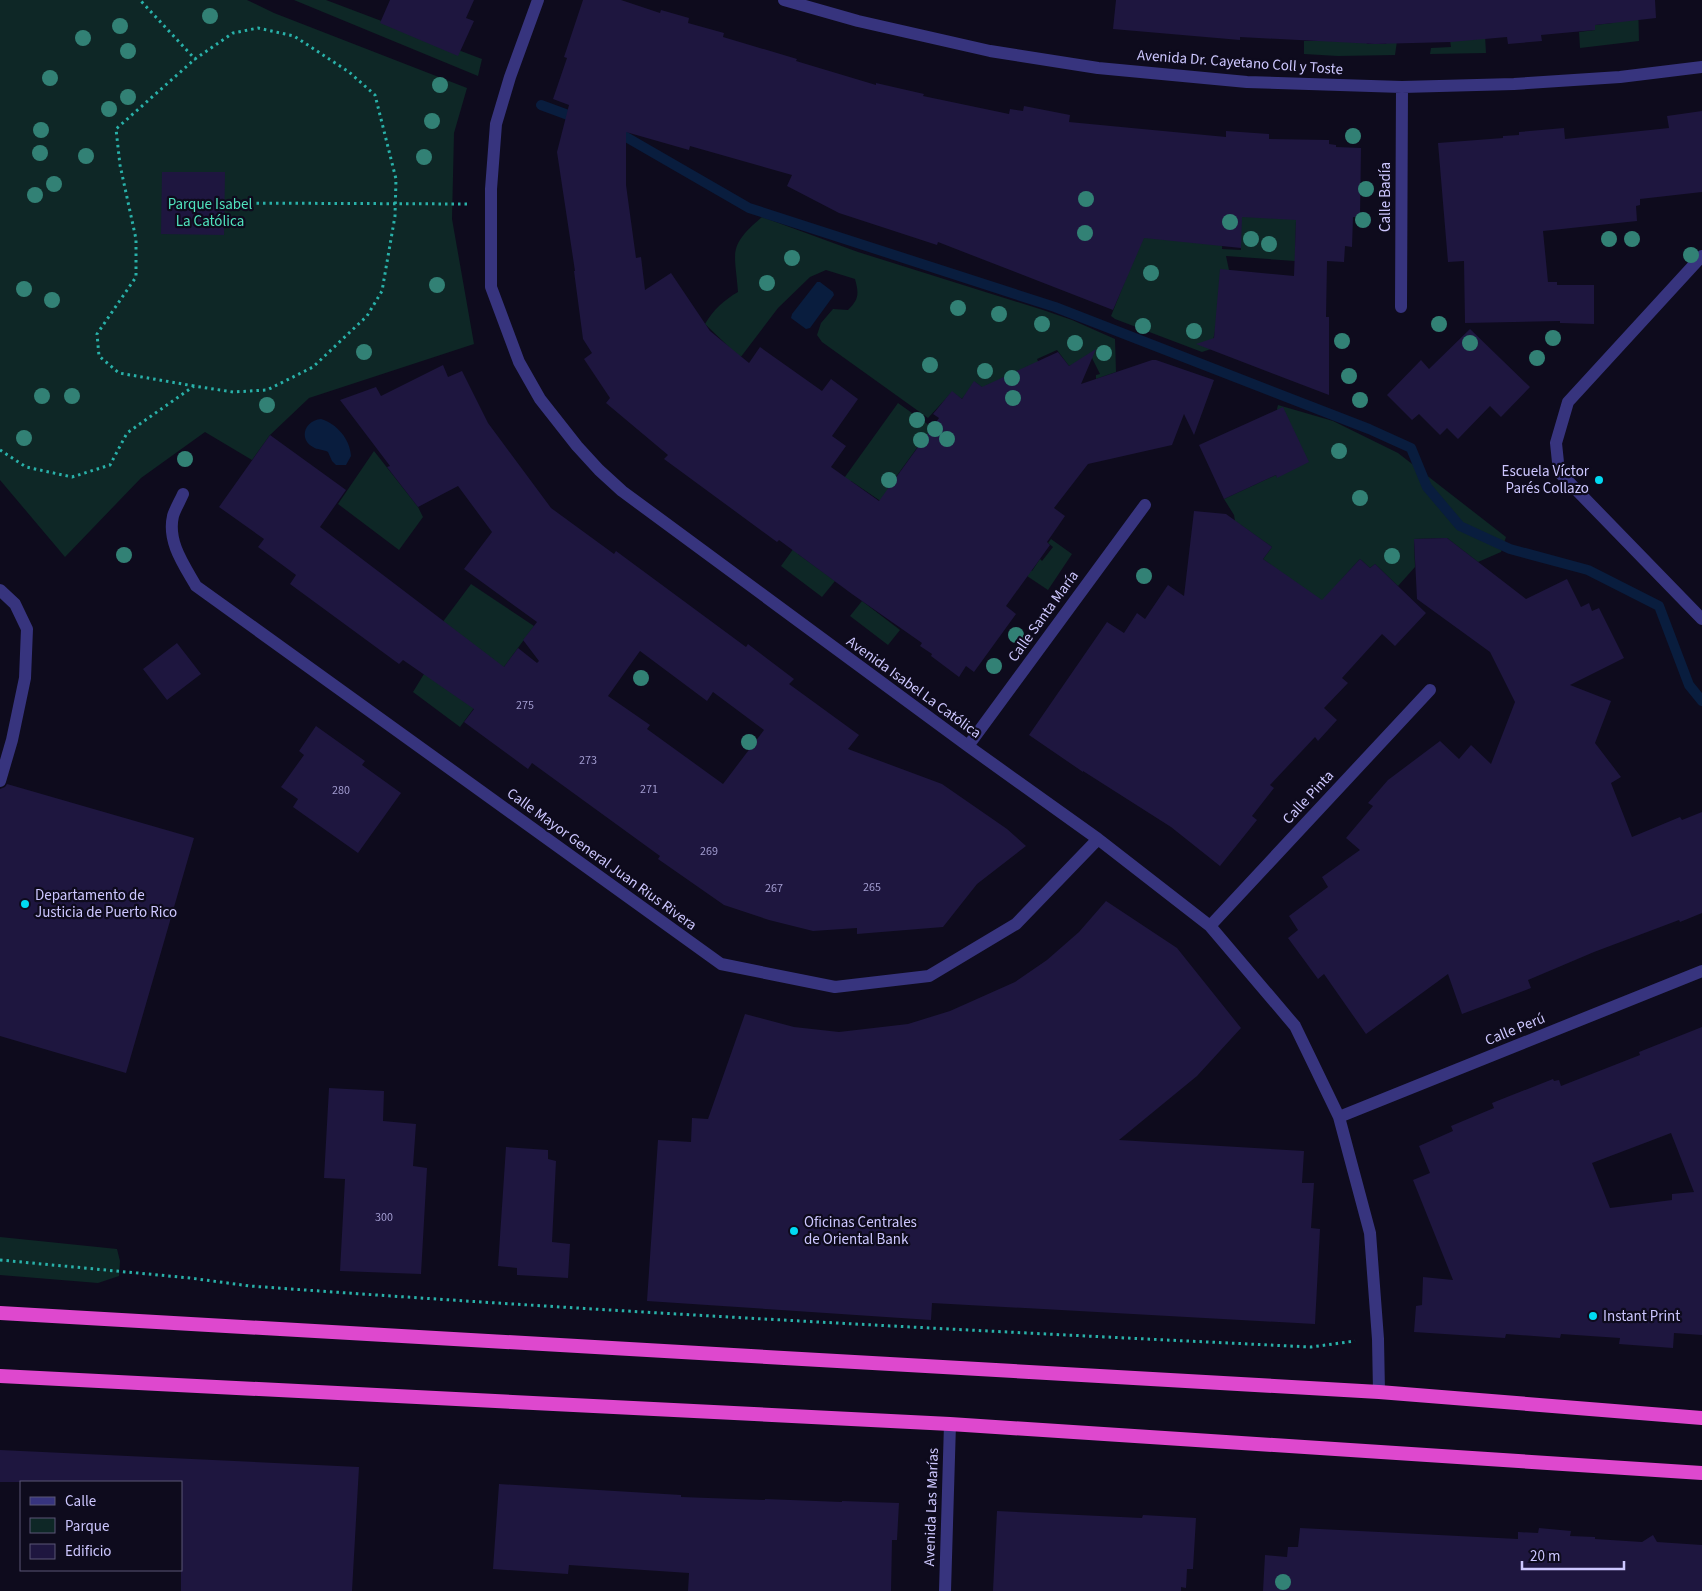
<svg xmlns="http://www.w3.org/2000/svg" width="1702" height="1591" font-family="'Source Sans 3',sans-serif">
  <style>
    .green { fill: #0e2726; fill-rule: evenodd }
    .water { fill: #091d3e }
    .lines { fill: none; stroke-linecap: round; stroke-linejoin: round }
    .stream { stroke: #091d3e; stroke-width: 10 }
    .building { fill: #1e163f; fill-rule: evenodd }
    .path { stroke: #29b1a9; stroke-width: 3; stroke-dasharray: 2.5 4; stroke-linecap: butt }
    .service { stroke: #37347e; stroke-width: 12 }
    .minor { stroke: #37347e; stroke-width: 12 }
    .trunk { stroke: #de48ce; stroke-width: 14 }
    .tree { fill: #328175 }
    .poi-dot { fill: #00daf2; stroke: #0e0b1d; stroke-width: 2 }
    .labels { text-anchor: middle; stroke-width: 4.5; stroke-linejoin: round; paint-order: stroke }
    .number-label { font-size: 12px; fill: #a19bcf }
    .street-label { font-size: 15px; fill: #cdc7ff; stroke: #0e0b1d }
    .park-label { font-size: 15px; fill: #50e2bd; stroke: #0e0b1d }
    .poi-label { font-size: 15px; fill: #cdc7ff; stroke: #0e0b1d; text-anchor: start }
  </style>
  <rect width="100%" height="100%" fill="#0e0b1d"/>
  <path class="green" d="M0,0H247L274,13L467,88L454,133L452,219L474,344L309,398L270,435L252,460L205,432L141,478L65,557L0,480Z
    M294,0H326L482,59L478,76Z
    M1483,0L1486,53L1430,54L1431,48L1451,47L1450,40Z
    M1609,0H1638L1639,41L1580,48L1579,32L1595,30V25L1612,23Z
    M1304,41H1366L1367,44H1386L1387,42L1397,41L1395,55L1338,56L1304,54Z
    M1297,181L1295,261L1226,256L1229,270L1211,349L1202,352L1115,319L1111,316L1127,276L1068,232ZM1223,232L1241,233V250L1222,249Z
    M762,217L858,252L1043,310L1072,320L1115,339L1116,372L1096,379V375L1100,374L1091,356L1069,366L1057,350L1037,359L1041,368L1027,421L975,382L962,399L952,392L928,418L822,342L817,335L821,323L833,309L848,310C859,299 859,294 855,279L826,270L810,277L778,308L689,425L729,347L705,324C713,310 724,300 738,292C735,251 727,247 762,217Z
    M898,403L961,448L922,441L893,481L882,502L851,481L798,554L835,581L822,597L781,566Z
    M1278,405L1333,421L1398,453L1506,537L1501,552L1478,562L1447,538L1414,539L1415,567L1398,586L1375,564L1370,568L1360,559L1340,581L1328,607L1263,559L1272,547L1235,521L1234,515L1224,499L1276,475L1277,477L1293,441L1277,409Z
    M374,451L418,507L423,517L399,550L338,504Z
    M1051,539L1072,554L1048,590L1027,576L1030,570L1032,571L1040,559L1042,561L1053,547L1048,543Z
    M471,584L534,626L460,727L413,692L424,674L439,627Z
    M862,601L900,630L888,645L850,616Z
    M0,1237L117,1249L120,1261L119,1276L98,1283L0,1275Z"/>
  <path class="water" d="M817,282H820L833,292L834,295L810,328L806,329L791,318L792,314Z
    M321,419C337,424 350,439 351,456L346,465H336L332,461L328,452C323,449 317,450 313,447C298,439 305,420 321,419Z"/>
  <g class="lines">
    <path class="stream" d="M541,105L579,119
      M614,133L626,137L749,208L1055,307L1369,429L1411,448L1427,487L1460,526L1510,549L1588,570L1659,606L1689,685L1702,701"/>
  </g>
  <path class="building" d="M390,0H474L466,18L474,21L458,56L380,23Z
    M583,0H621L660,13L661,10L689,18L688,23L724,33L723,37L797,59L796,61L876,85V83L924,94L923,96L1009,114L1010,109L1023,111L1024,106L1070,115L1069,122L1226,137V131L1269,134V139L1329,140V144L1336,145V147L1361,148L1360,217H1353L1352,247L1345,246L1344,262L1327,261L1326,317H1329V395L1196,344L1214,338L1220,269L1294,276L1296,220L1242,217L1241,248L1144,238L1113,310L938,242L937,245L839,213L787,186L792,175L690,146L689,150L626,132V185L636,258L641,257L645,290L671,273L710,331L749,363L760,347L822,391L831,379L858,399L832,436L846,446L831,467L879,501L939,418L933,414L952,391L962,399L974,381L982,387L1058,352L1069,366L1096,349L1081,384L1152,360H1156L1214,380L1194,435L1184,414L1172,445L1088,464L1054,508L1065,516L1047,542L1050,545L1006,606L1016,614L974,672L966,666L959,677L931,656L932,654L920,646L922,643L852,594L779,540L777,542L664,459L668,455L606,403L610,398L584,359L592,353L583,339L574,271H575L557,152L569,105L553,99L567,58L564,57Z
    M1116,0H1655L1656,18L1595,25V30L1541,35L1542,41L1508,44L1507,37L1451,42L1375,44L1240,37V40L1113,29Z
    M1702,111V192L1640,199V205L1636,206L1637,221L1543,231L1548,282H1557V285H1594V324L1560,323V321L1465,323L1464,261L1448,262L1438,143L1503,138V136L1519,135V132L1564,128L1565,139L1669,128L1667,116Z
    M162,172H225L224,235L161,234Z
    M1470,329L1530,387L1501,417L1490,406L1458,439L1447,428L1440,435L1419,414L1412,420L1387,395L1421,360L1429,369Z
    M443,365L448,377L462,371L488,423L551,508L614,554L616,551L746,647L748,644L794,679L789,684L859,735L848,749L942,784L1007,829L1026,846L977,884L943,927L857,934V928L813,931L769,920L724,905L658,859L660,856L532,763L528,769L464,722L474,709L403,660L399,664L290,584L296,575L258,547L264,539L219,507L270,435L346,490L320,527L504,667L518,648L537,663L539,661L523,640L537,622L464,569L492,532L458,486L418,507L387,467L390,466L340,400L376,387L381,396ZM640,651L707,701L713,692L764,730L723,784L647,729L650,725L608,696Z
    M1283,407L1309,462L1277,478L1276,475L1224,499L1199,445Z
    M1194,511L1226,514L1272,547L1263,559L1322,600L1360,559L1370,568L1375,564L1426,613L1395,646L1382,634L1342,678L1348,683L1324,708L1337,720L1318,741L1315,737L1270,785L1274,788L1252,816L1257,820L1220,866L1171,827L1083,771V772L1029,735L1107,622L1124,633L1137,613L1145,619L1168,585L1184,596Z
    M1447,538L1526,599L1567,579L1581,607L1589,603L1592,611L1599,608L1624,658L1570,685L1611,701L1595,743L1621,777L1611,783L1632,837L1680,817L1682,820L1702,812V913L1680,922L1679,920L1594,952L1528,980L1531,988L1462,1014L1448,974L1366,1034L1324,974L1318,979L1288,938L1298,930L1289,916L1328,887L1322,877L1360,850L1346,838L1373,806L1368,803L1388,780L1440,741L1459,759L1471,745L1491,764L1515,702L1490,652L1417,599L1414,539Z
    M177,643L201,674L167,700L143,669Z
    M316,726L365,761L362,765L401,793L358,853L293,807L298,799L281,787L304,755L299,751Z
    M7,784L194,838L126,1073L0,1036V789L5,787Z
    M1106,901L1177,948L1241,1028L1197,1076L1119,1140L1304,1151L1302,1183H1314L1311,1228L1320,1229L1315,1324L932,1303L931,1320L647,1301L658,1140L691,1142L692,1118L708,1119L745,1014L794,1027L839,1032L908,1024L950,1011L1015,982L1047,960L1079,932Z
    M1702,1027V1335L1674,1333L1673,1348L1619,1344L1620,1338L1561,1334L1560,1338L1506,1334L1505,1338L1414,1332L1416,1306L1422,1305L1423,1277L1453,1280L1413,1180L1430,1173L1419,1146L1453,1131L1451,1126L1494,1108L1492,1103L1553,1079L1554,1081L1559,1080L1561,1086L1640,1055L1639,1052ZM1671,1133L1694,1192L1672,1194V1200L1610,1208L1592,1163Z
    M329,1088L384,1091L383,1121L416,1124L413,1166L427,1168L421,1274L340,1271L345,1179L324,1178Z
    M506,1147L548,1150V1159L556,1161L552,1242L570,1244L568,1278L517,1275V1268L498,1266Z
    M0,1450L359,1467L352,1591H181V1482H0Z
    M499,1484L681,1495V1497L765,1500V1499L842,1502V1501L899,1503L897,1540H892L891,1591H688L689,1573L569,1565L568,1574L493,1569Z
    M997,1511L1142,1518L1143,1515L1196,1518L1193,1569H1187L1186,1588L1181,1587V1591H993Z
    M1300,1528L1518,1539V1532L1538,1533L1539,1528L1571,1531L1570,1536L1595,1537V1539L1642,1542L1653,1535L1657,1542L1702,1545V1591H1263L1265,1555L1287,1557L1288,1547H1298Z"/>
  <g class="lines">
    <path class="path" d="M224,203L468,204
      M194,386L119,373L99,356L97,334L136,277V239L120,165L116,129L195,59
      M0,450L26,467L72,477L110,465L127,433L194,386L233,392L267,390L313,367L367,316L382,291L395,216L396,179L375,95L349,72L294,36L258,28L233,33L195,59L140,0
      M0,1260L190,1278L250,1286C603,1312 957,1330 1311,1347L1355,1341"/>
    <path class="service" d="M1702,256L1568,402L1556,443L1559,472L1702,619"/>
    <path class="minor" d="M538,0L510,77L496,124L491,189V287L519,362L540,399L577,446L599,470L622,491L968,746L1098,839L1210,926L1295,1026L1339,1117L1370,1233L1378,1339L1379,1392
      M784,0L858,21L990,51L1098,68L1247,82L1402,87L1514,84L1620,77L1702,67
      M1401,307L1402,87
      M183,494C180,501 175,509 173,516C167,542 184,565 196,586L721,964L835,987L929,976L1016,924L1098,839
      M0,590L15,604L27,629L25,678L12,740L0,781
      M968,746L1145,505
      M1210,926L1430,690
      M1339,1117L1702,971
      M945,1591L950,1424"/>
    <path class="trunk" d="M0,1313L1379,1392L1702,1418
      M0,1376L950,1424L1702,1473"/>
  </g>
  <g class="tree">
    <circle cx="210" cy="16" r="8"/>
    <circle cx="120" cy="26" r="8"/>
    <circle cx="83" cy="38" r="8"/>
    <circle cx="128" cy="51" r="8"/>
    <circle cx="50" cy="78" r="8"/>
    <circle cx="440" cy="85" r="8"/>
    <circle cx="128" cy="97" r="8"/>
    <circle cx="109" cy="109" r="8"/>
    <circle cx="432" cy="121" r="8"/>
    <circle cx="41" cy="130" r="8"/>
    <circle cx="1353" cy="136" r="8"/>
    <circle cx="40" cy="153" r="8"/>
    <circle cx="86" cy="156" r="8"/>
    <circle cx="424" cy="157" r="8"/>
    <circle cx="54" cy="184" r="8"/>
    <circle cx="1366" cy="189" r="8"/>
    <circle cx="35" cy="195" r="8"/>
    <circle cx="1086" cy="199" r="8"/>
    <circle cx="1363" cy="220" r="8"/>
    <circle cx="1230" cy="222" r="8"/>
    <circle cx="1085" cy="233" r="8"/>
    <circle cx="1251" cy="239" r="8"/>
    <circle cx="1609" cy="239" r="8"/>
    <circle cx="1632" cy="239" r="8"/>
    <circle cx="1269" cy="244" r="8"/>
    <circle cx="1691" cy="255" r="8"/>
    <circle cx="792" cy="258" r="8"/>
    <circle cx="1151" cy="273" r="8"/>
    <circle cx="767" cy="283" r="8"/>
    <circle cx="437" cy="285" r="8"/>
    <circle cx="24" cy="289" r="8"/>
    <circle cx="52" cy="300" r="8"/>
    <circle cx="958" cy="308" r="8"/>
    <circle cx="999" cy="314" r="8"/>
    <circle cx="1042" cy="324" r="8"/>
    <circle cx="1439" cy="324" r="8"/>
    <circle cx="1143" cy="326" r="8"/>
    <circle cx="1194" cy="331" r="8"/>
    <circle cx="1553" cy="338" r="8"/>
    <circle cx="1342" cy="341" r="8"/>
    <circle cx="1075" cy="343" r="8"/>
    <circle cx="1470" cy="343" r="8"/>
    <circle cx="364" cy="352" r="8"/>
    <circle cx="1104" cy="353" r="8"/>
    <circle cx="1537" cy="358" r="8"/>
    <circle cx="930" cy="365" r="8"/>
    <circle cx="985" cy="371" r="8"/>
    <circle cx="1349" cy="376" r="8"/>
    <circle cx="1012" cy="378" r="8"/>
    <circle cx="42" cy="396" r="8"/>
    <circle cx="72" cy="396" r="8"/>
    <circle cx="1013" cy="398" r="8"/>
    <circle cx="1360" cy="400" r="8"/>
    <circle cx="267" cy="405" r="8"/>
    <circle cx="917" cy="420" r="8"/>
    <circle cx="935" cy="429" r="8"/>
    <circle cx="24" cy="438" r="8"/>
    <circle cx="947" cy="439" r="8"/>
    <circle cx="921" cy="440" r="8"/>
    <circle cx="1339" cy="451" r="8"/>
    <circle cx="185" cy="459" r="8"/>
    <circle cx="889" cy="480" r="8"/>
    <circle cx="1360" cy="498" r="8"/>
    <circle cx="124" cy="555" r="8"/>
    <circle cx="1392" cy="556" r="8"/>
    <circle cx="1144" cy="576" r="8"/>
    <circle cx="1016" cy="635" r="8"/>
    <circle cx="994" cy="666" r="8"/>
    <circle cx="641" cy="678" r="8"/>
    <circle cx="749" cy="742" r="8"/>
    <circle cx="1283" cy="1582" r="8"/>
  </g>
  <g class="poi-dot">
    <circle cx="1599" cy="480" r="5"/>
    <circle cx="25" cy="904" r="5"/>
    <circle cx="794" cy="1231" r="5"/>
    <circle cx="1593" cy="1316" r="5"/>
  </g>
  <g class="labels">
    <g class="number-label">
      <text x="525" y="709">275</text>
      <text x="588" y="764">273</text>
      <text x="649" y="793">271</text>
      <text x="341" y="794">280</text>
      <text x="709" y="855">269</text>
      <text x="872" y="891">265</text>
      <text x="774" y="892">267</text>
      <text x="384" y="1221">300</text>
    </g>
    <g class="street-label">
      <text transform="translate(1240 62) rotate(4)" y="5">Avenida Dr. Cayetano Coll y Toste</text>
      <text transform="translate(1385 197) rotate(-90)" y="5">Calle Badía</text>
      <text transform="translate(1043 616) rotate(-54)" y="5">Calle Santa María</text>
      <text transform="translate(914 687) rotate(36)" y="5">Avenida Isabel La Católica</text>
      <text transform="translate(1308 797) rotate(-47)" y="5">Calle Pinta</text>
      <text transform="translate(602 859) rotate(36)" y="5">Calle Mayor General Juan Rius Rivera</text>
      <text transform="translate(1515 1029) rotate(-22)" y="5">Calle Perú</text>
      <text transform="translate(931 1507) rotate(-88)" y="5">Avenida Las Marías</text>
    </g>
    <g class="park-label">
      <text x="210" y="209">Parque Isabel<tspan x="210" dy="17">La Católica</tspan></text>
    </g>
    <g class="poi-label">
      <text x="1589" y="476" text-anchor="end">Escuela Víctor<tspan x="1589" dy="17">Parés Collazo</tspan></text>
      <text x="35" y="900">Departamento de<tspan x="35" dy="17">Justicia de Puerto Rico</tspan></text>
      <text x="804" y="1227">Oficinas Centrales<tspan x="804" dy="17">de Oriental Bank</tspan></text>
      <text x="1603" y="1321">Instant Print</text>
    </g>
  </g>
  <rect x="20" y="1481" width="162" height="90" fill="#0e0b1d" stroke="#5a5677"/>
  <rect x="30" y="1497" width="25" height="8" fill="#37347e" stroke="#5a5677"/>
  <text x="65" y="1506" font-size="15" fill="#cdc7ff">Calle</text>
  <rect x="30" y="1518" width="25" height="15" fill="#0e2726" stroke="#5a5677"/>
  <text x="65" y="1531" font-size="15" fill="#cdc7ff">Parque</text>
  <rect x="30" y="1544" width="25" height="15" fill="#1e163f" stroke="#5a5677"/>
  <text x="65" y="1556" font-size="15" fill="#cdc7ff">Edificio</text>
  <path d="M1522 1561v8h102v-8" fill="none" stroke="#cdc7ff" stroke-width="2.5"/>
  <text x="1530" y="1561" font-size="15" fill="#cdc7ff" stroke="#0e0b1d" stroke-width="4" paint-order="stroke">20 m</text>
</svg>
